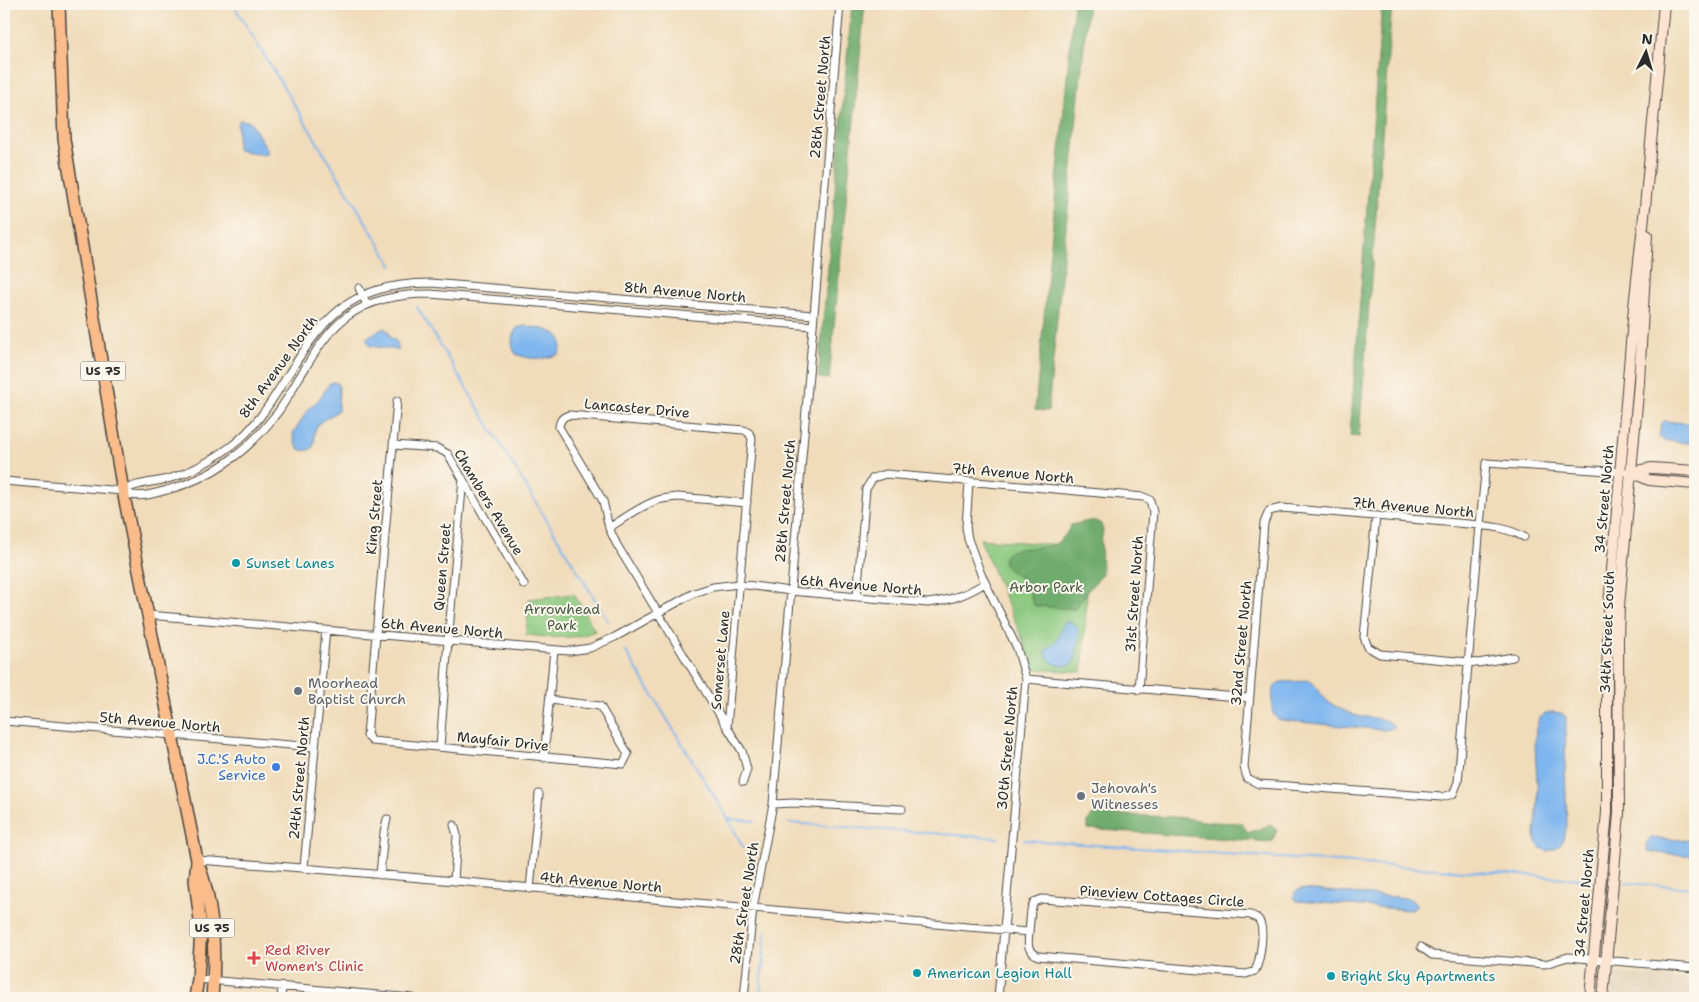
<svg xmlns="http://www.w3.org/2000/svg" width="1699" height="1002" font-family="'Shantell Sans',sans-serif">
  <style>
    .built { fill: #dfceb1 }
    .green { fill: #8ac87e; stroke: #5a7a54 }
    .forest { fill: #6fac6d; stroke: #4d6c4c }
    .water { fill: #7fb6ee; stroke: #55708c }
    .lines { fill: none; stroke-linecap: round; stroke-linejoin: round }
    .stream { stroke: #7fb6ee; stroke-width: 2 }
    .street-casing { stroke: #494540; stroke-width: 9 }
    .secondary-casing { stroke: #494540; stroke-width: 12 }
    .primary-casing { stroke: #494540; stroke-width: 14 }
    .street { stroke: #fff; stroke-width: 7 }
    .secondary { stroke: #fde4d0; stroke-width: 10 }
    .primary { stroke: #f9bc8a; stroke-width: 11 }
    .rail-casing { stroke: #2b2b2b; stroke-width: 4 }
    .rail { stroke: #fbf7ec; stroke-width: 2; stroke-dasharray: 5.5; stroke-linecap: butt }
    .culture-dot { fill: #0f9aa8; stroke: #fbf7ec; stroke-width: 2 }
    .worship-dot { fill: #6b7280; stroke: #fbf7ec; stroke-width: 2 }
    .shop-dot { fill: #3f7fe0; stroke: #fbf7ec; stroke-width: 2 }
    .health-dot { fill: #e0444e; stroke: #fbf7ec; stroke-width: 2 }
    .labels { text-anchor: middle; stroke-width: 4; stroke-linejoin: round; paint-order: stroke }
    .shield { fill: #fbf7ec; stroke: #696865; stroke-width: 1 }
    .shield-label { font-size: 12px; font-weight: bold; fill: #2b2b2b }
    .street-label { font-size: 14px; fill: #2b2b2b; stroke: #fbf7ec }
    .culture-label { font-size: 14px; fill: #0d838f; stroke: #fbf7ec; text-anchor: start }
    .park-label { font-size: 14px; fill: #485a44; stroke: #fbf7ec }
    .worship-label { font-size: 14px; fill: #5b616d; stroke: #fbf7ec; text-anchor: start }
    .shop-label { font-size: 14px; fill: #366cbe; stroke: #fbf7ec; text-anchor: end }
    .health-label { font-size: 14px; fill: #be3a42; stroke: #fbf7ec; text-anchor: start }
  </style>
  <rect width="100%" height="100%" fill="#fbf7ec"/>
  <filter id="ink" filterUnits="userSpaceOnUse"><feTurbulence type="fractalNoise" baseFrequency=".02" numOctaves="2"/><feDisplacementMap in="SourceGraphic" scale="10" xChannelSelector="R" yChannelSelector="G"/><feConvolveMatrix kernelMatrix="1 2 1 2 8 2 1 2 1" color-interpolation-filters="sRGB"/></filter>
  <filter id="wash" filterUnits="userSpaceOnUse"><feTurbulence type="fractalNoise" baseFrequency=".0096" numOctaves="4" result="noise"/><feDisplacementMap in="SourceGraphic" scale="20" xChannelSelector="R" yChannelSelector="G"/><feGaussianBlur stdDeviation="1.12" result="paint"/><feColorMatrix in="noise" values="0 0 0 0 0 0 0 0 0 0 0 0 0 0 0 0 0 1.4 0 .05"/><feComposite in="paint" operator="in"/></filter>
  <g filter="url(#wash)">
    <rect width="100%" height="100%" fill="#f0dbba"/>
    <path class="built" d="M1611,973L1695,980V998H1609Z"/>
    <path class="green" d="M980,539L1090,547L1082,672L1035,669Z
      M574,594L595,631C573,641 549,637 526,635L529,599Z"/>
    <path class="forest" d="M852,4H865L829,379L818,378Z
      M1074,4H1088L1048,411L1035,410Z
      M1382,4H1392L1359,437L1350,436Z
      M1089,521H1096L1101,524L1103,531L1101,541L1102,574L1097,581L1092,585L1075,609L1035,606C1030,598 1030,589 1026,583C1018,573 1008,575 1003,560C1004,558 1006,554 1007,553C1013,547 1043,549 1053,545C1062,541 1067,533 1071,525Z
      M1094,814L1177,817L1211,822L1242,823L1248,833L1270,825L1277,830L1272,842L1088,829V820Z"/>
    <path class="water" d="M240,120L247,121L251,123L267,149V154L265,155L238,150L237,148L238,122Z
      M525,326C542,329 570,330 559,354C545,360 530,360 516,354C510,345 511,336 517,328Z
      M384,328L388,331L390,337L397,342L399,350L371,346L366,339L369,336Z
      M334,382L337,383L339,387L338,410C332,417 320,419 316,428C313,433 316,439 314,444C312,453 300,452 296,445C294,441 294,437 293,433L308,410L320,398L330,383Z
      M1664,421L1695,424V444L1663,440L1659,437L1661,424Z
      M1066,621L1075,624C1080,631 1079,636 1078,643C1077,648 1077,655 1075,660C1070,672 1043,664 1046,650C1049,647 1053,645 1056,641C1061,635 1060,626 1066,621Z
      M1305,680C1317,681 1320,697 1330,703C1337,707 1346,712 1354,715C1366,719 1386,716 1394,726L1390,729L1385,730L1278,720C1272,714 1272,710 1272,702C1273,672 1285,686 1305,680Z
      M1553,712L1561,713L1566,717L1565,769L1567,826L1561,845L1555,849L1548,851L1541,848L1536,842L1535,835L1538,800L1535,744L1536,729L1539,719L1545,713Z
      M1650,838L1695,841V856L1648,852L1646,844Z
      M1301,889L1408,898L1415,902L1417,906L1411,910L1297,901L1294,897L1295,892Z"/>
    <g class="lines">
      <path class="stream" d="M233,4L392,265
        M417,307L608,621
        M625,650L728,819L743,847
        M728,819L755,821
        M789,823L998,838
        M1024,840L1581,879
        M1626,883L1695,888
        M760,998L766,930"/>
    </g>
  </g>
  <g filter="url(#ink)">
    <g class="lines">
      <defs>
        <path id="street" d="M359,288L367,305
          M397,401L367,735L372,741L623,764L628,754L600,706L550,700
          M569,415L744,430L749,433L752,439L727,727L617,545L609,528L603,501L559,427C560,420 562,417 569,415Z
          M393,445L437,448L448,454L524,585
          M4,481L123,491C136,500 153,494 167,490C210,479 247,452 274,417C284,405 291,391 299,378C312,357 325,334 345,318C370,299 399,294 430,294L812,326
          M969,482L966,527L968,539L981,574L1017,648L1026,679L998,998
          M123,491C137,482 155,483 171,478C194,471 214,459 234,444C254,428 268,407 281,386C323,319 345,284 431,283L813,315
          M1376,516L1364,637L1368,647L1380,654L1468,662L1478,663L1513,657
          M609,528C623,519 642,505 658,500C664,498 671,498 678,497L747,503
          M1524,537C1510,529 1496,527 1480,525L1282,508L1269,511L1264,523L1244,767L1247,778L1259,784L1442,797L1453,794L1458,782L1480,525L1486,463L1624,472
          M857,597L866,489L873,478L886,474L1144,497L1150,500L1153,512L1139,690
          M148,615L570,651L590,648L615,637L694,593L713,587L739,584L790,591L928,603C951,600 966,595 985,583
          M1026,679L1249,698
          M4,721L315,747
          M727,727L742,751L747,769L743,782
          M440,747L448,641L463,479
          M544,758L554,650
          M773,804L793,803L902,809
          M197,860C475,880 752,910 1029,932C1028,945 1026,949 1038,956L1246,974L1255,971C1260,961 1266,927 1258,919C1257,918 1251,915 1251,915L1042,899L1034,902L1031,910L1029,932
          M304,867L326,630
          M380,875L384,832L387,819
          M454,881L457,835L454,825
          M530,889L539,794
          M1421,947L1432,955L1545,964L1568,957L1695,968
          M198,979L413,998
          M281,998L282,987
          M744,998L753,908L773,804L840,4"/>
        <path id="secondary" d="M1631,472L1649,480L1695,484
          M1632,472L1652,468L1695,471
          M1590,998L1607,812V676L1609,606L1634,307L1645,207L1664,4
          M1603,998L1619,813L1618,639L1619,606L1639,382L1647,235"/>
        <path id="primary" d="M59,4L64,139L123,491L197,860C214,903 216,953 212,998
          M195,998L198,979L201,929L195,880L197,861"/>
      </defs>
      <use href="#street" class="street-casing"/>
      <use href="#secondary" class="secondary-casing"/>
      <use href="#primary" class="primary-casing"/>
      <use href="#street" class="street"/>
      <use href="#secondary" class="secondary"/>
      <use href="#primary" class="primary"/>
      <defs>
        <path id="rail" d="M4,37L7,4"/>
      </defs>
      <use href="#rail" class="rail-casing"/>
      <use href="#rail" class="rail"/>
    </g>
  </g>
  <g class="culture-dot">
    <circle cx="236" cy="563" r="5"/>
    <circle cx="917" cy="973" r="5"/>
    <circle cx="1331" cy="976" r="5"/>
  </g>
  <g class="worship-dot">
    <circle cx="298" cy="691" r="5"/>
    <circle cx="1081" cy="796" r="5"/>
  </g>
  <circle class="shop-dot" cx="276" cy="767" r="5"/>
  <path class="health-dot" d="M251.5 950.5h5v5h5v5h-5v5h-5v-5h-5v-5h5z"/>
  <g class="labels">
    <g class="shield">
      <rect x="80.5" y="361.5" width="45" height="19" rx="4"/>
      <rect x="189.5" y="918.5" width="45" height="19" rx="4"/>
    </g>
    <g class="shield-label">
      <text x="103" y="375">US 75</text>
      <text x="212" y="932">US 75</text>
    </g>
    <g class="street-label">
      <text transform="translate(820 97) rotate(-85)" y="5">28th Street North</text>
      <text transform="translate(685 292) rotate(5)" y="5">8th Avenue North</text>
      <text transform="translate(278 367) rotate(-54)" y="5">8th Avenue North</text>
      <text transform="translate(637 408) rotate(5)" y="5">Lancaster Drive</text>
      <text transform="translate(1013 473) rotate(5)" y="5">7th Avenue North</text>
      <text transform="translate(1604 499) rotate(-85)" y="5">34 Street North</text>
      <text transform="translate(785 501) rotate(-85)" y="5">28th Street North</text>
      <text transform="translate(489 502) rotate(59)" y="5">Chambers Avenue</text>
      <text transform="translate(1413 507) rotate(5)" y="5">7th Avenue North</text>
      <text transform="translate(374 517) rotate(-85)" y="5">King Street</text>
      <text transform="translate(442 567) rotate(-85)" y="5">Queen Street</text>
      <text transform="translate(861 585) rotate(5)" y="5">6th Avenue North</text>
      <text transform="translate(1134 594) rotate(-86)" y="5">31st Street North</text>
      <text transform="translate(442 628) rotate(5)" y="5">6th Avenue North</text>
      <text transform="translate(1607 632) rotate(-88)" y="5">34th Street South</text>
      <text transform="translate(1241 643) rotate(-85)" y="5">32nd Street North</text>
      <text transform="translate(720 660) rotate(-85)" y="5">Somerset Lane</text>
      <text transform="translate(160 722) rotate(5)" y="5">5th Avenue North</text>
      <text transform="translate(503 741) rotate(6)" y="5">Mayfair Drive</text>
      <text transform="translate(1007 748) rotate(-85)" y="5">30th Street North</text>
      <text transform="translate(299 778) rotate(-85)" y="5">24th Street North</text>
      <text transform="translate(601 882) rotate(5)" y="5">4th Avenue North</text>
      <text transform="translate(1162 896) rotate(4)" y="5">Pineview Cottages Circle</text>
      <text transform="translate(744 903) rotate(-81)" y="5">28th Street North</text>
      <text transform="translate(1584 903) rotate(-85)" y="5">34 Street North</text>
    </g>
    <g class="culture-label">
      <text x="246" y="568">Sunset Lanes</text>
      <text x="927" y="978">American Legion Hall</text>
      <text x="1341" y="981">Bright Sky Apartments</text>
    </g>
    <g class="park-label">
      <text x="1046" y="592">Arbor Park</text>
      <text x="562" y="614">Arrowhead<tspan x="562" dy="16">Park</tspan></text>
    </g>
    <g class="worship-label">
      <text x="308" y="688">Moorhead<tspan x="308" dy="16">Baptist Church</tspan></text>
      <text x="1091" y="793">Jehovah's<tspan x="1091" dy="16">Witnesses</tspan></text>
    </g>
    <g class="shop-label">
      <text x="266" y="764">J.C.'S Auto<tspan x="266" dy="16">Service</tspan></text>
    </g>
    <g class="health-label">
      <text x="265" y="955">Red River<tspan x="265" dy="16">Women's Clinic</tspan></text>
    </g>
  </g>
  <rect width="1699" height="1002" fill="none" stroke="#fbf7ec" stroke-width="20"/>
  <g transform="translate(1646 52) rotate(5)" stroke="#fbf7ec" stroke-width="4" paint-order="stroke">
  <path d="M0-4L9 19L0 12L-9 19Z" fill="#2b2b2b"/>
  <text y="-8" font-size="14" font-weight="bold" text-anchor="middle" fill="#2b2b2b">N</text>
  </g>
</svg>
